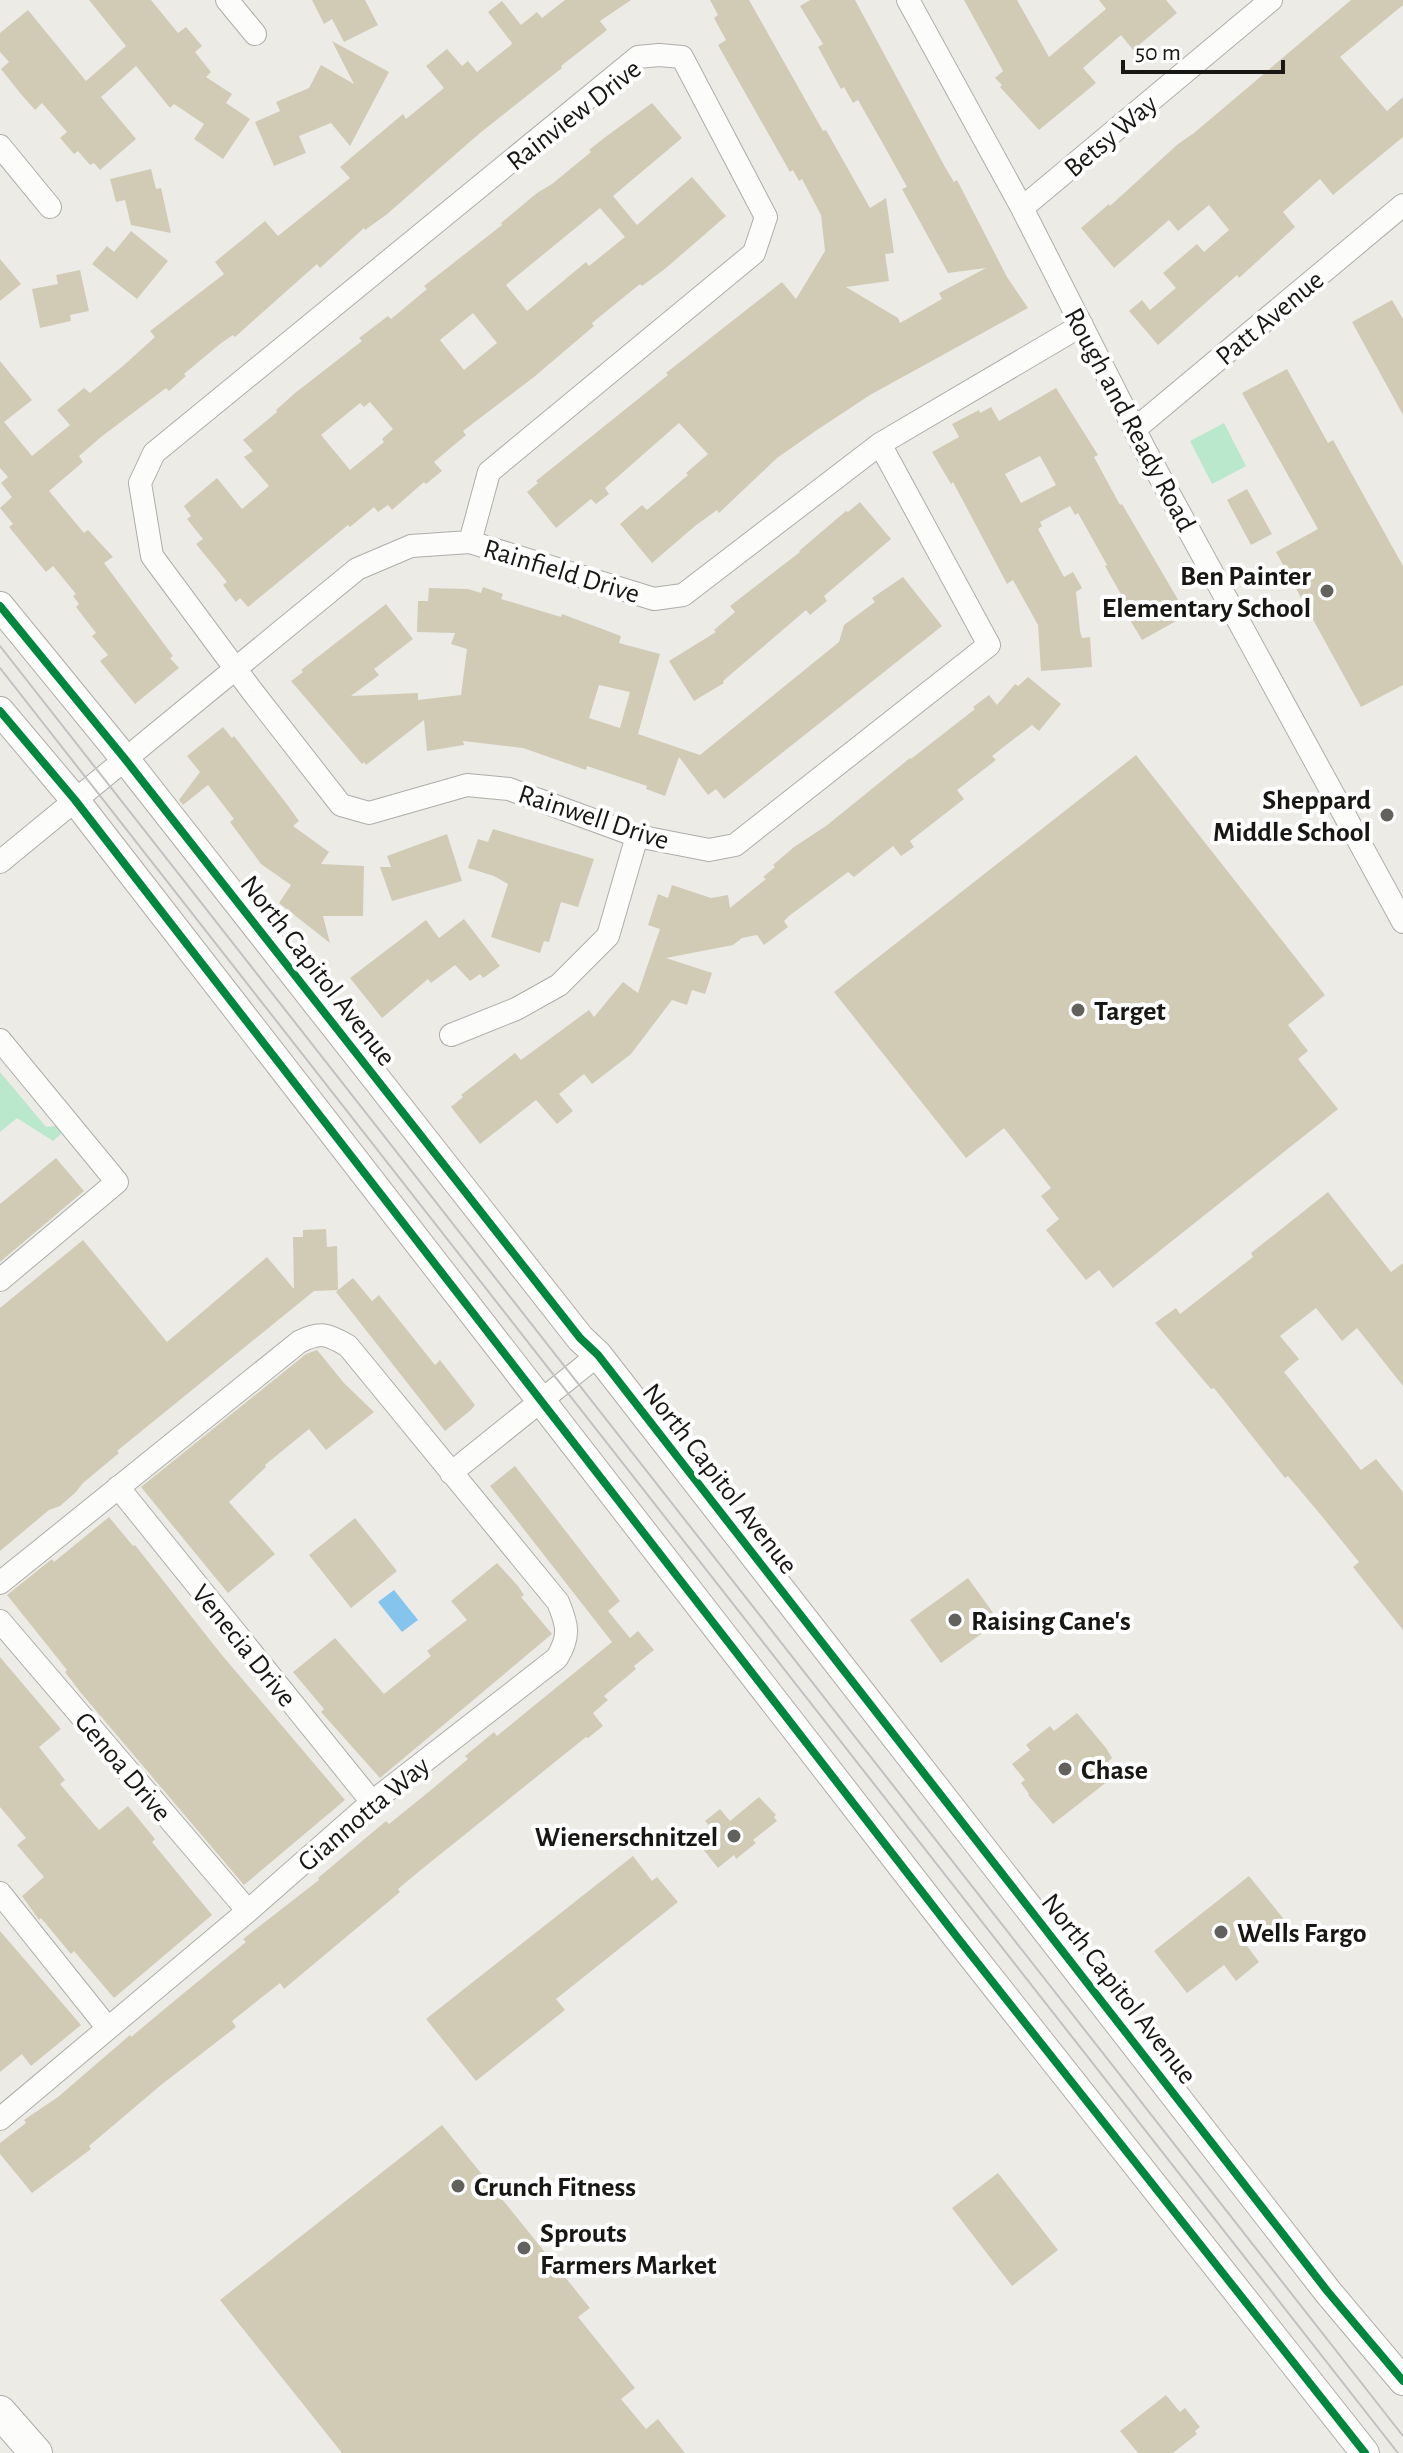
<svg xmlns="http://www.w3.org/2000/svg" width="1403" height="2453" font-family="'Alegreya Sans',sans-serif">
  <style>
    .green { fill: #b9e8cd }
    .water { fill: #85c5ed }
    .building { fill: #d1cbb6; fill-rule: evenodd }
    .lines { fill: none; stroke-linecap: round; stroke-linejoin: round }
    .minor-casing { stroke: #aeada9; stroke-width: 24 }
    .major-casing { stroke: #aeada9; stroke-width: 30 }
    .highway-casing { stroke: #aeada9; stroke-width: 34 }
    .minor { stroke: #fcfcfb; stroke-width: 22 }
    .major { stroke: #fcfcfb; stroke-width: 28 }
    .highway { stroke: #fcfcfb; stroke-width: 32 }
    .tram { stroke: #c2c1c1; stroke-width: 2 }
    .cycleway-casing { stroke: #fff; stroke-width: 13 }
    .cycleway { stroke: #00873e; stroke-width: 8 }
    .poi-dot { fill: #62615e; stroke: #fff; stroke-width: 3 }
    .labels { text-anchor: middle; stroke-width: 8; stroke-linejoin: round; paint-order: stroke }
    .street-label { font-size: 28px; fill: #181714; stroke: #fff }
    .poi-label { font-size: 28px; font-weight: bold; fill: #181714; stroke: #fff; text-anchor: start }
  </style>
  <rect width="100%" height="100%" fill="#ecebe6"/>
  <path class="green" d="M1224,423L1246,466L1212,484L1190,441Z
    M0,1072L46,1127L56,1126L62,1133L53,1141L17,1118L0,1132Z"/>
  <path class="water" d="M394,1590L418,1620L402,1632L378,1602Z"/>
  <path class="building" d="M89,0H151L178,33L186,27L202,46L195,52L211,72L206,77L232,94L226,103L250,119L223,159L194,139L204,124L174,104L170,108L136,66L101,97L136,139L100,170L94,163L90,165L78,151L74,154L60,138L67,132L42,103L35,110L20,93L1,69L9,62L0,52V33L28,10L86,81L126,46Z
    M312,0H365L378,25L344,42L332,19L324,24Z
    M565,0H631L600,21L607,30L561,66L562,68L480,133L386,215L365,230L364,228L320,268L317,264L235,337L233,335L220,344L184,374L186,376L169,391L166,388L101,437L79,456L83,462L49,491L84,533L88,530L113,557L104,563L173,656L170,658L179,668L135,704L100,661L108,655L92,636L96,633L76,607L79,604L73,596L76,594L53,566L46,572L9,527L13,524L0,508L12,497L1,483L8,477L0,468V361L32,400L4,422L32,456L70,425L57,410L84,388L90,393L123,366L155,337L150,331L224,274L215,262L265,221L278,236L350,178L340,167L403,114L406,119L444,88L426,66L447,49L462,66L468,61L477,72L511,45L512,43L488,12L502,1L521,25L537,12L542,18Z
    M710,0H749L823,131L826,130L870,208L886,198L894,253L885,254L889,281L846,287L898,318L900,323L942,299L939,293L986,268L948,273L902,189L907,187L882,142L858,100L853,103L844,87L841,89L818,47L823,44L800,6L810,0H855L945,167L954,182L957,180L1007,277L1028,308L870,395L817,430L777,458L719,513L717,510L695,526L652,563L620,524L642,505L647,510L688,475L686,473L708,454L679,423L605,488L609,494L596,504L591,499L556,528L527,492L538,483L536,481L668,375L666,373L782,282L796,299L825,251L821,215L802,179L799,181L793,170L790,172L718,45L726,40L714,18L718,15Z
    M964,0H1017L1049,57L1106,9L1099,0H1166L1177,13L1133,50L1121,35L1083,68L1096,83L1039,130L1000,87L1002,85L995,78L1003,71Z
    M1351,0H1403V5L1340,57L1387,111L1403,97V137L1333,195L1320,179L1283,212L1295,227L1239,278L1237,275L1158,345L1129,311L1142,300L1150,310L1176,288L1163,273L1197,244L1204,252L1229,230L1209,205L1178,231L1169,220L1114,268L1081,228L1109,204L1110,206L1178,144L1194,133Z
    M332,41L389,72L350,146L331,123L299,136L306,153L274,166L255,122L280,111L276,102L309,88L321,65L354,84Z
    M652,103L682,138L613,196L637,225L692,177L726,216L666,268L642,286L640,284L592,323L594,326L534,377L463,431L466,435L434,462L442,471L426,484L424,482L392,510L388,505L378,512L374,507L350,527L348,525L248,607L240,598L236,602L223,585L227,582L196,544L203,539L187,519L191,516L184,506L217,478L242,509L269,486L244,457L253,451L243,440L277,412L276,410L295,393L362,341L359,338L388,316L391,319L427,289L424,286L502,225L501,223L537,193L552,184L591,152L589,150L604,138ZM600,208L625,237L589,266L586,262L527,311L506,285ZM473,313L497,343L464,370L440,340ZM370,402L393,429L382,439L384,442L350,470L321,435L360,403L364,407Z
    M151,169L156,189L161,188L171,233L131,225L125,200L116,202L110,179Z
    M131,231L168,261L137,299L92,264L107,246L114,252Z
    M0,259L21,284L0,301Z
    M80,270L89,311L70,315L71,321L40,328L32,289L58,284L56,275Z
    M1392,300L1403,319V415L1352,322Z
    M1287,369L1328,443L1333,440L1403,566V685L1361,707L1276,552L1318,529L1242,393Z
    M1056,388L1098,455L1094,457L1120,505L1122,504L1187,615L1142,640L1127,615L1131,612L1105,566L1107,565L1078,513L1075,515L1070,506L1040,522L1042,526L1038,529L1064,577L1073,572L1082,588L1076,592L1080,631L1082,638L1090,637L1092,667L1041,671L1038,625L1013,580L1007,584L953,482L951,484L932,452L959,437L952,424L979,410L980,413L991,407L999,421ZM1040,456L1056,485L1021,503L1005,474Z
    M1247,489L1272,534L1251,545L1227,500Z
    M860,502L891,539L824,596L827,601L810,615L806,610L723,681L724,683L694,701L669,661L716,632L714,630L735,612L730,606L800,552L799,551L846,511L848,512Z
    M903,577L942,626L724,799L716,789L708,795L679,757L665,796L646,789L647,786L587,766L586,770L523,748L463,741L464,745L427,751L424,720L366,765L364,762L362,764L291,681L303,672L301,670L386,604L413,639L374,669L379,675L351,696L418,693V700L461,695L467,649L451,644L455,633L417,632L418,601H428L429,588L468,589L481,593L483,587L503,594L501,599L561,617L562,614L621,636L619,643L660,654L638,734L700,755L839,642L844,625L875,602L872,598ZM599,685L630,692L620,728L589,718Z
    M1028,677L1061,704L1039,731L1032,725L992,756L996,760L957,790L964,799L910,841L914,847L901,856L893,846L854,877L848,872L789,916L784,921L788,927L764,945L757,935L742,938L733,945L666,958L712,973L705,994L692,990L687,1005L672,1000L631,1054L592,1084L584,1074L559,1094L573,1111L557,1124L536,1100L480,1144L451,1107L463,1097L461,1095L515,1053L521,1060L589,1010L594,1017L623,982L638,993L660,929L648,925L658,894L668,898L672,885L711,898L728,895L730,908L766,879L763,877L775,867L773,865L794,847L826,826L910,758L911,759L975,709L973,707L989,695L997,705L1015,684L1018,686Z
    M223,727L232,738L234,736L289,807L299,821L293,826L329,852L321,864L364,866L363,916H323L330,943L279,903L291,885L261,864L230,822L234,819L208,785L183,805L179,800L200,772L187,756Z
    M1136,755L1325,995L1288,1025L1308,1051L1298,1059L1338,1109L1113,1288L1099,1270L1086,1280L1046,1230L1059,1219L1041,1196L1051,1188L1004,1128L966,1158L834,992Z
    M493,829L594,859L578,907L561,902L549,942L544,941L540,953L491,937L508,884L494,876L468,868L478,839L488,842Z
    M447,834L462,881L392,901L380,867H391L387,856Z
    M464,919L500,966L483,978L480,974L470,981L455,965L431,983L428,979L382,1018L350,978L426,920L439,938Z
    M56,1158L84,1191L0,1262V1204Z
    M1328,1192L1391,1272L1403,1263V1386L1357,1328L1342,1341L1316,1308L1280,1336L1299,1359L1284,1372L1361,1470L1376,1459L1403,1492V1630L1353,1567L1359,1562L1320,1514L1288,1476L1285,1478L1214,1388L1211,1389L1155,1323L1176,1308L1180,1314L1253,1257L1251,1253Z
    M326,1229L327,1247L337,1246L338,1290L353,1278L372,1301L379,1295L435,1365L440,1360L475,1405L471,1410L445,1431L336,1292L338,1290L314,1291L117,1451L119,1453L83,1483L75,1493L60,1506L49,1510L0,1551V1308L83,1240L167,1342L267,1257L294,1289L293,1237H303V1230Z
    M317,1350L344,1383L374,1412L326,1450L309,1429L265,1465L266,1467L229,1502L275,1554L228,1593L141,1487L306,1354Z
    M515,1466L620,1601L608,1611L630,1638L638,1631L654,1650L634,1666L636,1669L604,1696L608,1700L593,1713L603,1726L588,1738L586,1737L422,1869L398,1889L400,1892L284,1989L280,1983L232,2021L236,2027L161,2085L89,2146L91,2149L32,2193L0,2154V2143L26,2123L24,2120L58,2097L130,2035L131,2037L173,2002L246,1942L243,1939L319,1880L318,1878L386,1821L389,1824L431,1790L468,1759L465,1756L494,1732L497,1736L612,1642L490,1486Z
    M109,1517L133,1546L135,1545L221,1654L345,1800L244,1885L81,1693L65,1672L67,1670L7,1595L52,1559L54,1562Z
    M355,1518L397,1571L351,1608L309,1555Z
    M497,1563L518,1586L524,1595L521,1597L552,1634L380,1778L321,1712L324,1709L293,1672L335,1638L384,1694L431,1656L427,1651L467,1620L451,1601Z
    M968,1578L999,1621L941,1663L910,1620Z
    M0,1657L61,1729L39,1747L65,1780L60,1784L99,1830L128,1806L155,1839L152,1842L212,1915L114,1998L74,1951L71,1954L41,1918L39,1920L22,1896L44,1877L17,1845L26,1838L0,1807Z
    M1077,1713L1106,1748L1112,1758L1108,1762L1117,1774L1053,1824L1028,1795L1029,1794L1021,1783L1025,1780L1012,1764L1030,1750L1026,1745L1050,1726L1054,1731Z
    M759,1797L776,1815L774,1817L777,1821L753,1840L756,1843L736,1859L734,1855L718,1868L699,1844L715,1832L705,1821L720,1809L730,1821Z
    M633,1856L652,1881L657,1877L678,1902L556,1999L565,2010L476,2081L426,2019Z
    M1249,1876L1283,1918L1247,1946L1259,1962L1236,1981L1224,1965L1187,1993L1154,1951Z
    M0,1931L81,2025L31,2066L22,2054L0,2072Z
    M442,2125L590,2308L578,2317L635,2388L621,2399L646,2429L658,2419L685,2453H342L220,2300Z
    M998,2173L1058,2250L1012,2286L952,2208Z
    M1166,2395L1180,2412L1185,2408L1200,2427L1195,2431L1197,2434L1173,2453H1138L1120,2431Z"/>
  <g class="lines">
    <defs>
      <path id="minor" d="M227,0L255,34
        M908,0L1022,208L1144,448L1403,922
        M0,146L50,207
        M1022,208L1271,0
        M1135,429L1403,205
        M470,542L489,472L754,253L766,217L682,57L659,55L638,57L154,453L140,483L152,556L252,691L341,805L369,813L467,785L509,789L637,836L709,850L735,845L989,645L880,444
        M0,862L357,569L411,546L470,542L654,599L683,595L880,444L1082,325
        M451,1035L516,1009L559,985L608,936L637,836
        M0,1040L117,1182L0,1280
        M451,1473L598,1355
        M118,1487L372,1802
        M0,1583L299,1342C320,1331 328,1334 348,1346L558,1602C568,1626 570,1636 557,1658L372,1802L248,1911L0,2119
        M0,1621L248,1911
        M0,1893L107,2027"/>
      <path id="major" d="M0,606L125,759L580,1338L598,1355L1328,2292L1403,2381
        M0,711L75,800L957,1937L1365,2453"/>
      <path id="highway" d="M0,2412L36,2453"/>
    </defs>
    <use href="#minor" class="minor-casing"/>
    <use href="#major" class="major-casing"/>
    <use href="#highway" class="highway-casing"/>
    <use href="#minor" class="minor"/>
    <use href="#major" class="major"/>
    <use href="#highway" class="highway"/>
    <path class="tram" d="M0,646L1403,2436
      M0,668L1398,2453"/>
    <defs>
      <path id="cycleway" d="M0,606L125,759L580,1338L598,1355L1328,2292L1403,2381
        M0,711L75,800L957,1937L1365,2453"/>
    </defs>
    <use href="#cycleway" class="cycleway-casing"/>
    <use href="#cycleway" class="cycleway"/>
  </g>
  <g class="poi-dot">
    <circle cx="1327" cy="591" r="8"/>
    <circle cx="1387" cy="815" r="8"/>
    <circle cx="1078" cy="1010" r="8"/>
    <circle cx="955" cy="1620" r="8"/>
    <circle cx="1065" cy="1769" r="8"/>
    <circle cx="734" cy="1836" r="8"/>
    <circle cx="1221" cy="1932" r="8"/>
    <circle cx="458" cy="2186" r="8"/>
    <circle cx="524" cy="2248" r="8"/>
  </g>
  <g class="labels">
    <g class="street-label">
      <text transform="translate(573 114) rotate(-38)" y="10">Rainview Drive</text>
      <text transform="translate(1110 135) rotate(-40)" y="10">Betsy Way</text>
      <text transform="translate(1269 317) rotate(-40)" y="10">Patt Avenue</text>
      <text transform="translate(1131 419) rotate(62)" y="10">Rough and Ready Road</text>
      <text transform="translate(562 570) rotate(17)" y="10">Rainfield Drive</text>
      <text transform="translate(594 816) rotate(18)" y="10">Rainwell Drive</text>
      <text transform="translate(319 970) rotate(52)" y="10">North Capitol Avenue</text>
      <text transform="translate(721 1478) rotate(52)" y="10">North Capitol Avenue</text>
      <text transform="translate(245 1645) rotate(51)" y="10">Venecia Drive</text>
      <text transform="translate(124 1766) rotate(50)" y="10">Genoa Drive</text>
      <text transform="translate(363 1813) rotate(-40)" y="10">Giannotta Way</text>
      <text transform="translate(1120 1988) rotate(52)" y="10">North Capitol Avenue</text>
    </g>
    <g class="poi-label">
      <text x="1311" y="585" text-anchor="end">Ben Painter<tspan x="1311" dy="32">Elementary School</tspan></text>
      <text x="1371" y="809" text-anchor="end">Sheppard<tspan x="1371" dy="32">Middle School</tspan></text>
      <text x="1094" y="1020">Target</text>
      <text x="971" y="1630">Raising Cane's</text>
      <text x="1081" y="1779">Chase</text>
      <text x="718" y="1846" text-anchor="end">Wienerschnitzel</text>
      <text x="1237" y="1942">Wells Fargo</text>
      <text x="474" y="2196">Crunch Fitness</text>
      <text x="540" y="2242">Sprouts<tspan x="540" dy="32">Farmers Market</tspan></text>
    </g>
  </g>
  <path d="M1123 60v12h160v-12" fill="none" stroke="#181714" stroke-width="4"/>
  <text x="1135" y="60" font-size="24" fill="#181714" stroke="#ffffff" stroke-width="6" paint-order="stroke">50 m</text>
</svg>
